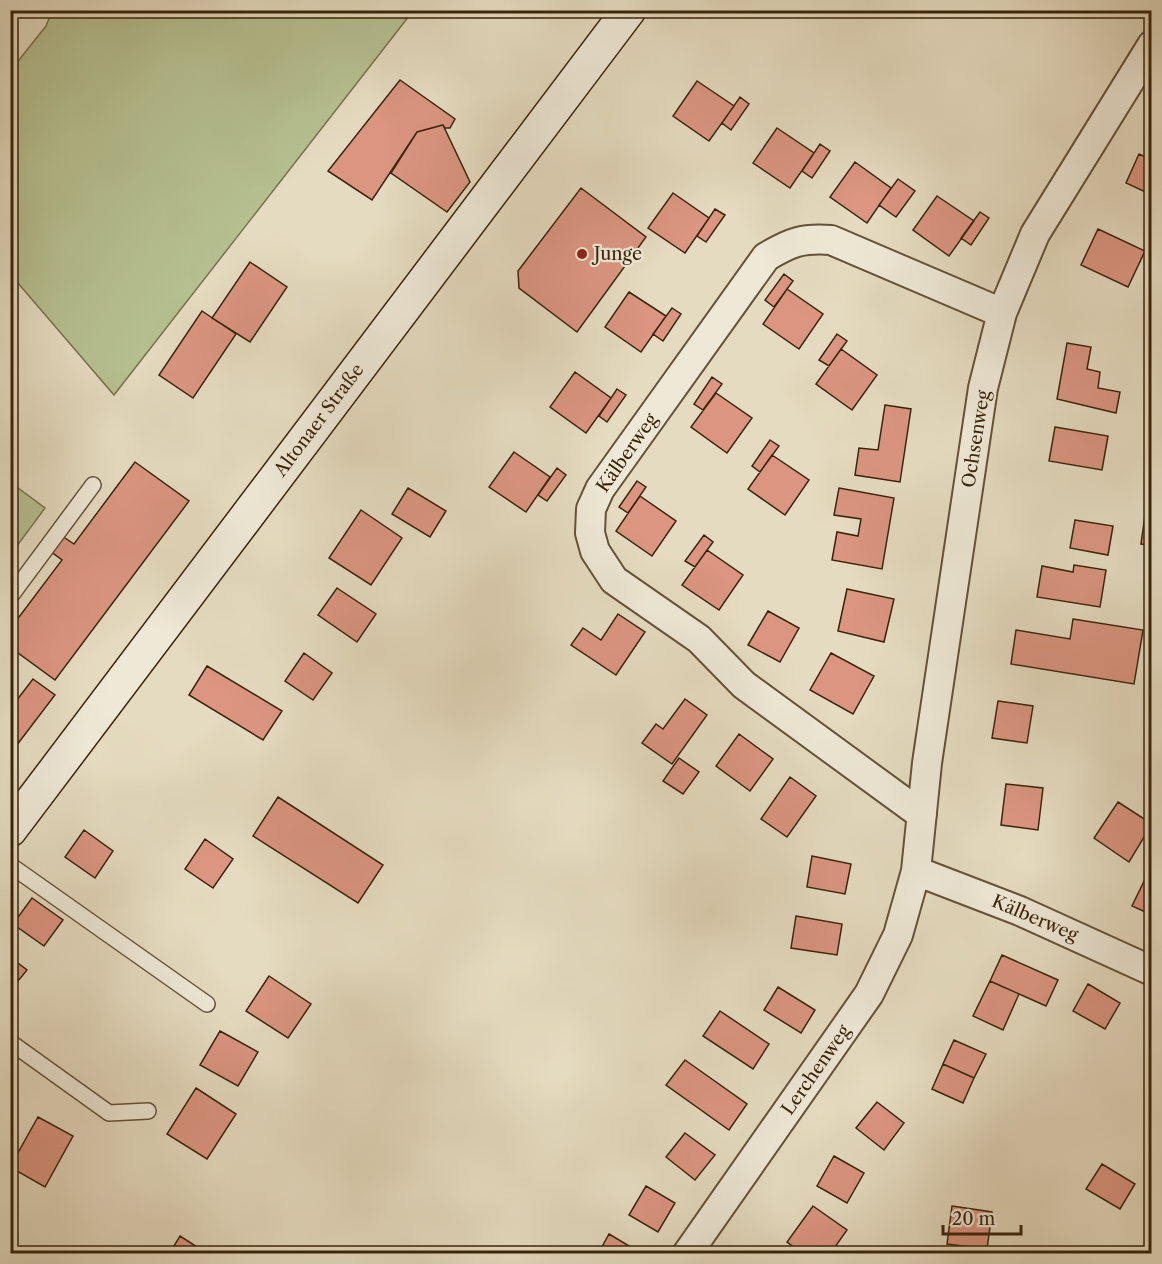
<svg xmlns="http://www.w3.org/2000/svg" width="1162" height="1264" font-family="'Libre Caslon Text',serif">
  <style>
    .green { fill: #b6c091; stroke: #78724e; stroke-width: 1.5 }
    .building { fill: #db9581; stroke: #39240a; stroke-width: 1.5 }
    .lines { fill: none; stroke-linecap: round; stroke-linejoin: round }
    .service-casing { stroke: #645238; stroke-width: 18 }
    .minor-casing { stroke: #645238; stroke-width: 32 }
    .secondary-casing { stroke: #39240a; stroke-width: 36 }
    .service { stroke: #eee8d6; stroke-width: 15 }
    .minor { stroke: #eee8d6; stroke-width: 28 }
    .secondary { stroke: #eee8d6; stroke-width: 33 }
    .poi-dot { fill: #8f2418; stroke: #eee8d6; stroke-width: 2 }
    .labels { text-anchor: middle; stroke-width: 4.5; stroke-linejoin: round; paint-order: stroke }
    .poi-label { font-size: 18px; fill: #39240a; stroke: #eee8d6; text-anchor: start }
    .street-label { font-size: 18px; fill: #39240a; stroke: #eee8d6 }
  </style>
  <rect width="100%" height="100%" fill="#e5dbc0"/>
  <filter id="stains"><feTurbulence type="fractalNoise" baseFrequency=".00333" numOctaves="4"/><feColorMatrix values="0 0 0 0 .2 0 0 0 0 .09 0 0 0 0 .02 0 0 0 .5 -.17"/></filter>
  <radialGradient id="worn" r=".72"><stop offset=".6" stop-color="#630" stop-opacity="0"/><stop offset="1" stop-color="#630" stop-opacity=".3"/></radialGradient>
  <path class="green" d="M52,11H413L114,395L11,275V70L46,26Z
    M10,482L45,508L11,554H10Z"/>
  <path class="building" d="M400,80L455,119L450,128H445L443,125L417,132L372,200L328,171Z
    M697,81L734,106L709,141L673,116Z
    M740,97L749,104L731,130L722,123Z
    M443,125L470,182L447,212L391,173L417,132Z
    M777,128L814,153L790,188L753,163Z
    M820,144L830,151L812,178L802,171Z
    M1139,154L1152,160V195L1126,183Z
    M855,162L891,188L867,223L830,197Z
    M898,179L915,191L896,217L879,205Z
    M581,188L646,237L577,332L519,288L518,271Z
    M673,193L709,218L685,253L648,228Z
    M937,196L974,221L949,256L913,230Z
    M715,209L725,215L706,242L697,236Z
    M980,212L989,218L971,245L961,238Z
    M1098,229L1145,251L1128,287L1081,265Z
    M250,262L287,287L250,342L212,318Z
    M784,274L793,281L774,307L765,300Z
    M787,289L823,314L799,349L763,324Z
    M629,292L666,316L641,352L605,327Z
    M672,308L681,314L663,341L653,334Z
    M202,311L236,334L193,398L159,375Z
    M837,334L847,341L829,366L819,360Z
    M1067,343L1091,347L1087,369L1100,372L1098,388L1120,392L1116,413L1057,399Z
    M841,349L877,375L852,410L816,384Z
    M575,372L611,398L586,433L550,407Z
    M712,377L722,384L703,410L694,404Z
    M617,389L626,395L607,422L599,416Z
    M716,393L752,418L727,453L691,427Z
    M885,405L911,409L900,482L855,475L859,448L878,450Z
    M1055,427L1108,436L1102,470L1049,461Z
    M770,440L779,446L760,472L752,466Z
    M514,452L550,477L526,512L489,487Z
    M772,455L809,480L785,515L748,489Z
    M135,462L189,501L55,680L10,647V629L62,560L50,551L62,536L74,544Z
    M557,468L566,475L547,501L538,495Z
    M637,481L646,487L628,513L619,507Z
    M408,488L446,511L430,537L392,514Z
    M839,488L894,498L882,569L832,560L837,532L858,536L861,519L834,515Z
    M640,496L676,521L652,556L616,531Z
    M1146,508L1152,509V545L1141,544Z
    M361,510L402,538L371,585L329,558Z
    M1075,520L1113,526L1108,555L1070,548Z
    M704,535L713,542L695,567L685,561Z
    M707,550L743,575L719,610L682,585Z
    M1074,565L1106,570L1100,607L1037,597L1042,566L1073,572Z
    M337,588L376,614L357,642L318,615Z
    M847,589L894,599L884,642L838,631Z
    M768,611L799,628L780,662L748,645Z
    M618,614L645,632L616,675L571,645L583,628L601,640Z
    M1073,619L1143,630L1134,684L1011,664L1016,630L1070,639Z
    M304,653L332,673L313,700L285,681Z
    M831,653L874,676L853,714L810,690Z
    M207,666L282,711L263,740L189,695Z
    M33,679L55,695L10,754V709Z
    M685,699L707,715L672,764L642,743L656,724L663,729Z
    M998,701L1033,706L1027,743L992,738Z
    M739,734L773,759L750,791L716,766Z
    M679,758L699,772L683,794L663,781Z
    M790,777L816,796L787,837L761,819Z
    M1006,784L1043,788L1038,830L1001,825Z
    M278,797L383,865L358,903L253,836Z
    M1118,802L1152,824L1129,862L1094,838Z
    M84,830L113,851L95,878L65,857Z
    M205,839L233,859L213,888L185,869Z
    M812,856L851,864L845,894L807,887Z
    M1148,873L1152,875V915L1132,906Z
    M32,898L63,920L44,946L13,924Z
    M796,916L842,924L837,955L791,948Z
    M1002,955L1058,980L1046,1006L990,981Z
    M10,957L27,970L10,991Z
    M269,976L311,1004L288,1038L246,1011Z
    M990,981L1019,994L1003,1030L973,1016Z
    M1088,984L1120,1003L1105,1029L1073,1011Z
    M778,987L815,1010L801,1033L764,1010Z
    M720,1011L769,1044L753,1069L703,1036Z
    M220,1031L258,1052L238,1086L200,1065Z
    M954,1040L986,1054L974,1078L943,1064Z
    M685,1060L747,1104L729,1130L666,1085Z
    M943,1064L974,1078L963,1103L932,1089Z
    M196,1088L236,1114L207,1159L167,1134Z
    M877,1102L904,1123L884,1150L856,1128Z
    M38,1117L73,1136L45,1187L10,1167Z
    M685,1133L715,1155L695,1180L666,1157Z
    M834,1156L864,1173L847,1203L817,1186Z
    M1102,1164L1135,1184L1120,1209L1086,1189Z
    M646,1186L675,1203L658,1232L629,1215Z
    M813,1206L847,1230L830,1254H803L787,1242Z
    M952,1206L992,1212L987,1249L947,1244Z
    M609,1234L641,1253L598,1254Z
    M180,1236L208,1254H169Z"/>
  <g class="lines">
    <defs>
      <path id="service" d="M10,597L93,485
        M10,865L207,1004
        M10,1042L109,1113L148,1111"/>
      <path id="minor" d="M922,815L744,685L699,639L614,580L595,551L590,533L591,509L600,489L766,257C791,242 802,238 831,240L1002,313
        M916,871L1020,911L1152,971
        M687,1254L869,994L898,935L916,871L927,763L983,388L1002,313L1035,234L1152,45"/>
      <path id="secondary" d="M10,830L629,10"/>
    </defs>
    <use href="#service" class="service-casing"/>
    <use href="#minor" class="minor-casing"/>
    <use href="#secondary" class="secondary-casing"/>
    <use href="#service" class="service"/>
    <use href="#minor" class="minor"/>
    <use href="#secondary" class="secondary"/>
  </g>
  <circle class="poi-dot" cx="582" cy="254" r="6"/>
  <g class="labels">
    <g class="poi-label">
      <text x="594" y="260">Junge</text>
    </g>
    <g class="street-label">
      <text transform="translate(319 420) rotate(-53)" y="6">Altonaer Straße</text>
      <text transform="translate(976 439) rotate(-81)" y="6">Ochsenweg</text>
      <text transform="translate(627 453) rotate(-55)" y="6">Kälberweg</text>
      <text transform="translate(1035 918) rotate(23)" y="6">Kälberweg</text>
      <text transform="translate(816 1070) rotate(-55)" y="6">Lerchenweg</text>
    </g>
  </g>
  <rect width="1162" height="1264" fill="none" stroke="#e5dbc0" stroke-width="36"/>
  <rect x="12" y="12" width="1138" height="1240" fill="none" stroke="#39240a" stroke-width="3"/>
  <rect x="18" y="18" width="1126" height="1228" fill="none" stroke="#39240a" stroke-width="1.5"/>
  <path d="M943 1225v9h78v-9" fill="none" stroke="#39240a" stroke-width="3"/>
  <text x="952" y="1225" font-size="18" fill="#39240a" stroke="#eee8d6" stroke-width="4.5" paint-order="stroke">20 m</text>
  <rect width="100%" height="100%" filter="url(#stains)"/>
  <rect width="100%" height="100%" fill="url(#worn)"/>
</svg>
